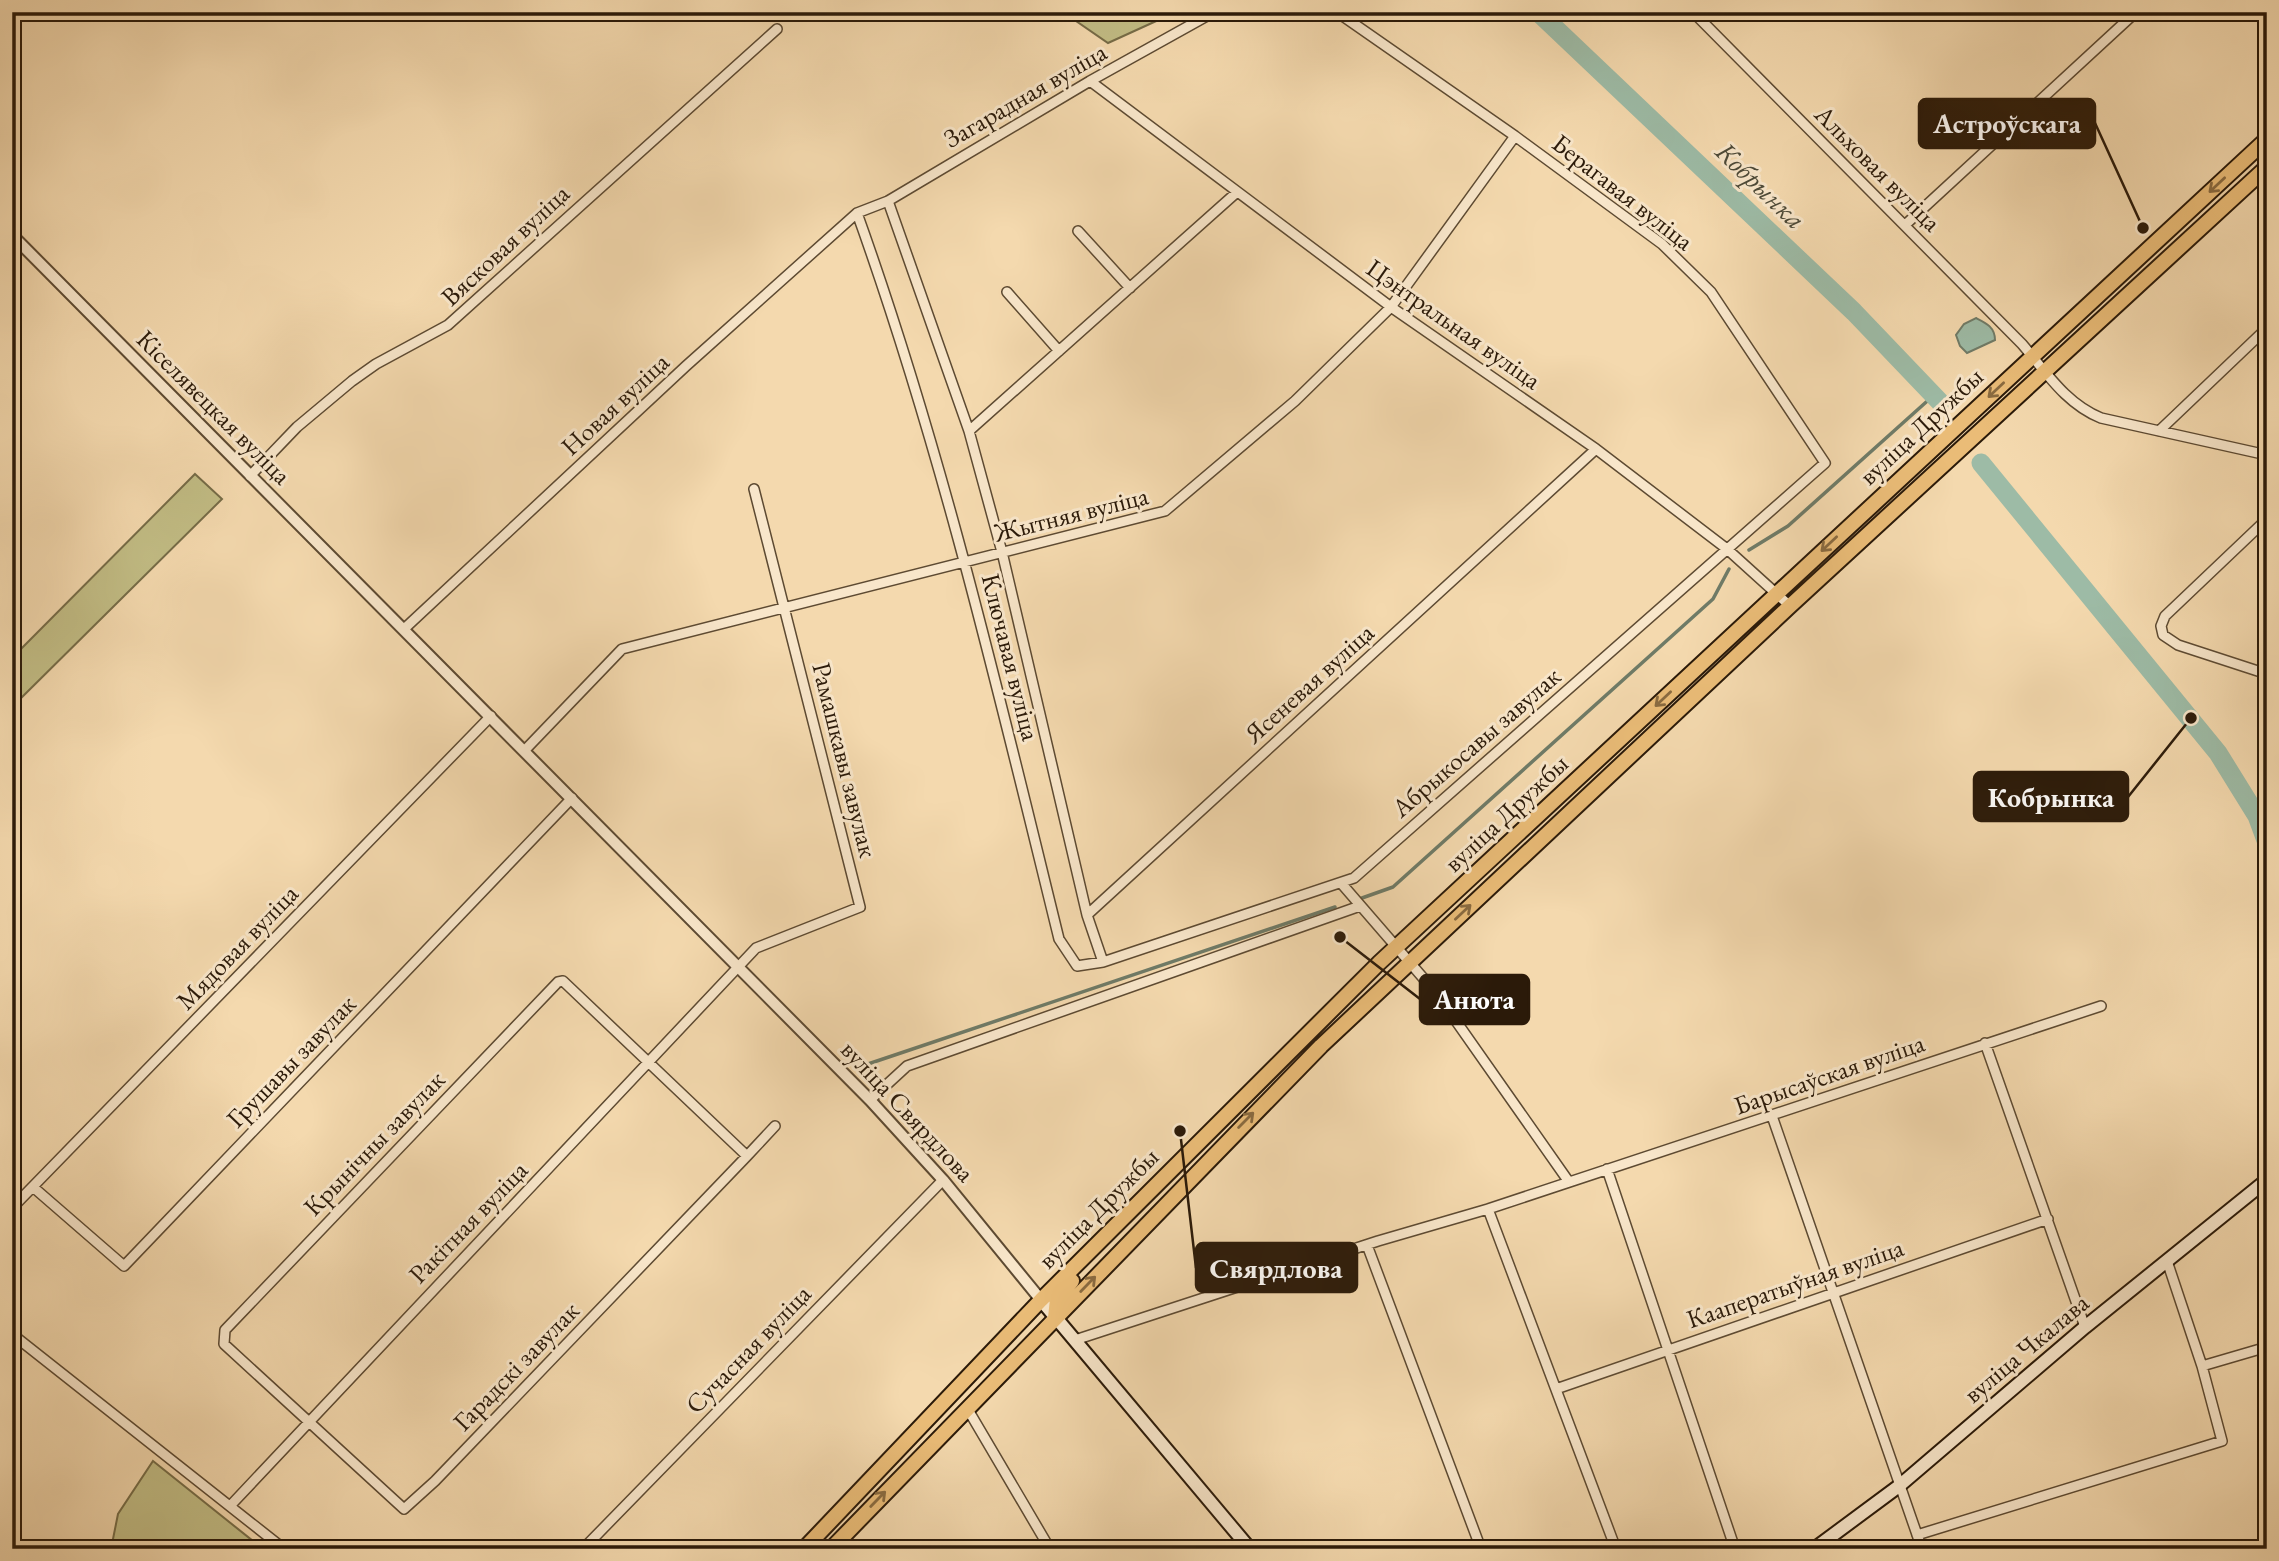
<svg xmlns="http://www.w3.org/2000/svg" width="2279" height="1561" font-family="'EB Garamond',serif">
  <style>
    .green { fill: #c2bd85; stroke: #766c47; stroke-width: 2 }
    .water { fill: #9dbba6; stroke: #6f7b67; stroke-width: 2 }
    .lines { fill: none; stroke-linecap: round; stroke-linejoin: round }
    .stream { stroke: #6f7b67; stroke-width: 3.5 }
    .river { stroke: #9dbba6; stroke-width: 19 }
    .minor-casing { stroke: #5d4a32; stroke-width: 12 }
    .tertiary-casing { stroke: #5d4a32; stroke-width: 14 }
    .secondary-casing { stroke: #2b1a09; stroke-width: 16 }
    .primary-casing { stroke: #2b1a09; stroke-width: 18 }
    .minor { stroke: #f8e6ca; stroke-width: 9 }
    .tertiary { stroke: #f8e6ca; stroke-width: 10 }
    .secondary { stroke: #f8e6ca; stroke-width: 12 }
    .primary { stroke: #eabc77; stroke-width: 14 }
    .oneway { stroke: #8a6b40 }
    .labels { text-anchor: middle; stroke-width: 6; stroke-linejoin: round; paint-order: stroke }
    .street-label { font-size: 26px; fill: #2b1a09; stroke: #f8e6ca }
    .water-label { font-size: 28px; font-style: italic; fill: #4d4a38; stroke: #f8e6ca }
    .leader { fill: none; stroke: #2b1a09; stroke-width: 2.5 }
    .callout-dot { fill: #2b1a09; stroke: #f8e6ca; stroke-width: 2.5 }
    .callout { fill: #2b1a09; stroke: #2b1a09; stroke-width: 2.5 }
    .callout-label { font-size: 28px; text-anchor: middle; font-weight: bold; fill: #fff }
  </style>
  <rect width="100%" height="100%" fill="#f4d9ae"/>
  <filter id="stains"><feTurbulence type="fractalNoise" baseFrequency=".00286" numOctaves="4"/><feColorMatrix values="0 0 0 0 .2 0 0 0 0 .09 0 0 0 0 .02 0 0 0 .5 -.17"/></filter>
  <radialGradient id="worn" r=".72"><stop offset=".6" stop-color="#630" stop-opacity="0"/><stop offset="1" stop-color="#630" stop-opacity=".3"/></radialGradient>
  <path class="green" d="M1063,12H1176L1108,43Z
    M195,474L222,499L12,707V658Z
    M153,1461L263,1549H111L118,1514Z"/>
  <path class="water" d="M1976,318C1986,323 1995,327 1995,340L1967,353L1960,346L1956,335L1964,324Z"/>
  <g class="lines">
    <path class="stream" d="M1749,550L1788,526L1934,395
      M1362,898L1393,887L1713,599L1729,569
      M865,1065L1335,907"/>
    <path class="river" d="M1538,12L1854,312L1940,402
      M1981,463L2218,753L2257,816L2267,843"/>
    <defs>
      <path id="minor" d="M1693,12L2022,344C2046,372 2066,404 2101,418L2267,455
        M1090,81L1391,307L1596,449L1727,549L1790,606
        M888,201L969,431L1002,552L1087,915
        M857,213C942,450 999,695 1059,939L1077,966L1103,962L1354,878L1825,463L1711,292L1662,244L1515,136L1337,12
        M1905,225L2136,12
        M1078,231L1130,288
        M1007,292L1059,351
        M969,431L1236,193
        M2159,431L2267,328
        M250,476L297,427L352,381L376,364L448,325L777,29
        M2267,519L2165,616L2161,626L2163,635L2178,645L2267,674
        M404,629L686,366L857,213L888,201L1090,81L1214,12
        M525,750L622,649L1165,511L1295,401L1391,307L1515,136
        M1341,883L1437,994L1569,1182
        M1103,962L1087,915L1596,449
        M1985,1043L2085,1327
        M870,1100L907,1066L1360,906
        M1772,1116L1922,1549
        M747,1156L563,981L558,982L225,1330L224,1344L404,1509L435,1481L747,1156L775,1126
        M1607,1169L1735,1549
        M33,1187L124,1266L572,798
        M12,1208L491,716
        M1488,1209L1616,1549
        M1367,1245L1481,1549
        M2167,1261L2202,1366
        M12,1334L284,1549
        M1075,1340L1378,1241L1488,1209L2101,1006
        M1556,1389L2048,1219
        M967,1408L1050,1549
        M230,1506L756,948L860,907L754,489
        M1917,1535L2222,1441L2202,1366L2267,1347
        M583,1549L943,1180"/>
      <path id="tertiary" d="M12,235L870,1100L943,1180L1041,1300"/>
      <path id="secondary" d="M1041,1300L1250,1549
        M1814,1549L1899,1486L2085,1327L2267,1180"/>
      <path id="primary" d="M1055,1318L1057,1299L1072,1281
        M804,1549L1041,1300L1379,963L2267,139
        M831,1549L1321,1046L1790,606L2267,167"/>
    </defs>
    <use href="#minor" class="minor-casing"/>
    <use href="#tertiary" class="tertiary-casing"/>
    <use href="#secondary" class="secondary-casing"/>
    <use href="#primary" class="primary-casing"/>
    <use href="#minor" class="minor"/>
    <use href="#tertiary" class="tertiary"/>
    <use href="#secondary" class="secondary"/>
    <use href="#primary" class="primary"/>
  </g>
  <defs><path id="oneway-shaft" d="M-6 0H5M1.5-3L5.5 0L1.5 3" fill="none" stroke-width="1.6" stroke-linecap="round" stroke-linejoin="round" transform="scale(1.75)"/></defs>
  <g class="oneway">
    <use href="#oneway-shaft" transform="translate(2217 185) rotate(137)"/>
    <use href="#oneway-shaft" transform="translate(1996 390) rotate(137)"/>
    <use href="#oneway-shaft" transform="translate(1829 544) rotate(137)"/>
    <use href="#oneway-shaft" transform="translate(1663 699) rotate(137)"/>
    <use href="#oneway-shaft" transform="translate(1463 912) rotate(-43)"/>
    <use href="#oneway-shaft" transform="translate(1246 1120) rotate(-45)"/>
    <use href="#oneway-shaft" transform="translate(1088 1284) rotate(-46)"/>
    <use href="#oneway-shaft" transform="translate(878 1499) rotate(-46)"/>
  </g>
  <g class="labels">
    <g class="street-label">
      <text transform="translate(1025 95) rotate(-30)" y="9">Загарадная вуліца</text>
      <text transform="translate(1878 168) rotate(45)" y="9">Альховая вуліца</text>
      <text transform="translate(1623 192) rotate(38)" y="9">Берагавая вуліца</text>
      <text transform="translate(505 245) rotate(-43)" y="9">Вясковая вуліца</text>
      <text transform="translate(1454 324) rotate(35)" y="9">Цэнтральная вуліца</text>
      <text transform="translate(615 404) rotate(-43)" y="9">Новая вуліца</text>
      <text transform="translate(214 407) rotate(45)" y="9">Кіселявецкая вуліца</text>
      <text transform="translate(1921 426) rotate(-43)" y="9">вуліца Дружбы</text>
      <text transform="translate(1071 514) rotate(-14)" y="9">Жытняя вуліца</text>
      <text transform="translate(1011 657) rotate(76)" y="9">Ключавая вуліца</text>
      <text transform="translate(1309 683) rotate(-42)" y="9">Ясеневая вуліца</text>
      <text transform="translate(1476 742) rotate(-41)" y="9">Абрыкосавы завулак</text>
      <text transform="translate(845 760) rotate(76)" y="9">Рамашкавы завулак</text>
      <text transform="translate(1506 813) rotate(-43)" y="9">вуліца Дружбы</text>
      <text transform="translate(237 947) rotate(-46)" y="9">Мядовая вуліца</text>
      <text transform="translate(291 1061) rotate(-46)" y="9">Грушавы завулак</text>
      <text transform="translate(1829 1074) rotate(-19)" y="9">Барысаўская вуліца</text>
      <text transform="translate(908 1111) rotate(47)" y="9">вуліца Свярдлова</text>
      <text transform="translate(374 1143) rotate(-46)" y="9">Крынічны завулак</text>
      <text transform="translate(1098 1208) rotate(-45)" y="9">вуліца Дружбы</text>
      <text transform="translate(468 1222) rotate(-46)" y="9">Ракітная вуліца</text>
      <text transform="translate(1795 1283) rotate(-19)" y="9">Кааператыўная вуліца</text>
      <text transform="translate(2026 1348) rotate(-40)" y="9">вуліца Чкалава</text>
      <text transform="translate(748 1349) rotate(-46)" y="9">Сучасная вуліца</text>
      <text transform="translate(516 1366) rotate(-46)" y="9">Гарадскі завулак</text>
    </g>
    <g class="water-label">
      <text transform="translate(1761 185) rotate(44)" y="10">Кобрынка</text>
    </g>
  </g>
  <path class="leader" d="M2143 228L2095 123M2191 718L2128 797M1340 937L1420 999M1180 1131L1196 1268"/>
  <g class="callout-dot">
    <circle cx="2143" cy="228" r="7"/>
    <circle cx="2191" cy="718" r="7"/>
    <circle cx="1340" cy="937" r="7"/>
    <circle cx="1180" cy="1131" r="7"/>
  </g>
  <g class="callout">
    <rect x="1919" y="99" width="176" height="49" rx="7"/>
    <rect x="1974" y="772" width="154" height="49" rx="7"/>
    <rect x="1420" y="975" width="109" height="49" rx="7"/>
    <rect x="1196" y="1243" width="161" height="49" rx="7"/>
  </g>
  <g class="callout-label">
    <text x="2007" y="133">Астроўскага</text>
    <text x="2051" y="807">Кобрынка</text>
    <text x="1474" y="1009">Анюта</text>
    <text x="1276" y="1278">Свярдлова</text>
  </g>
  <rect width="2279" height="1561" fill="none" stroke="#f4d9ae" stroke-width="42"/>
  <rect x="14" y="14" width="2251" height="1533" fill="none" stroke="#2b1a09" stroke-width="3.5"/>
  <rect x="21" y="21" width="2237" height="1519" fill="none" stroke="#2b1a09" stroke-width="2"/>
  <rect width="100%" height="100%" filter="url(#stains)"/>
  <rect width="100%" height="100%" fill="url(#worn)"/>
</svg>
